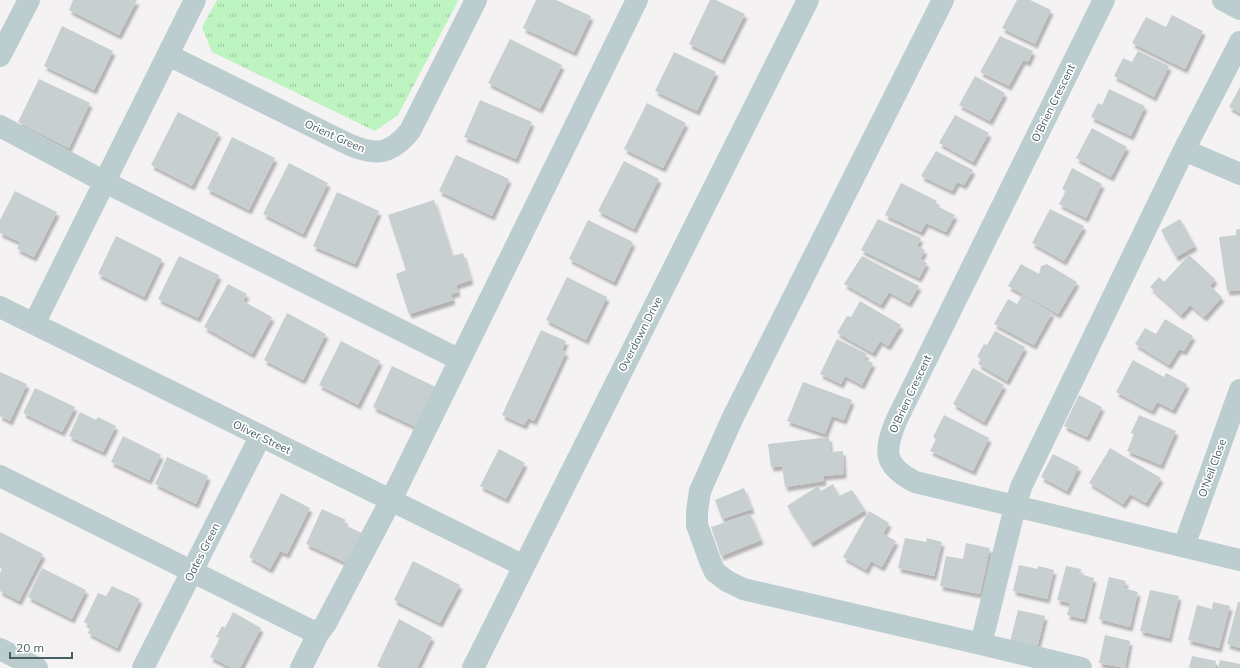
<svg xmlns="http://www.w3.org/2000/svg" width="1240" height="668" font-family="Mulish,sans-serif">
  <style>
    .grass { fill: url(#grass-tufts) }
    .building { fill: #c8cfd1; filter: url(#shadow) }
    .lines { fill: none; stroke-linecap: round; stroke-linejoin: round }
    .minor { stroke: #bbcdcf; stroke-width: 22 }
    .labels { text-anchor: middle; stroke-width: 3.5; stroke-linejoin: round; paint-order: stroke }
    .street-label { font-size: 11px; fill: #475e61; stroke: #fff }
  </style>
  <defs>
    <pattern id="grass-tufts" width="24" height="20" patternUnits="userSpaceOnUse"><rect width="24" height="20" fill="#bdf4c0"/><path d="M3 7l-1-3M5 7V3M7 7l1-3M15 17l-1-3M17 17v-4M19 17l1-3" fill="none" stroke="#9bc99f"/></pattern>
    <filter id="shadow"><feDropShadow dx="2.5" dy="4.5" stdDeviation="1" flood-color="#0004"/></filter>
  </defs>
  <rect width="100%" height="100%" fill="#f4f2f2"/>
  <path class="grass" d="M217,0H458V1L398,115L375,131L212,52L202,27Z"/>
  <path class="building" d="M73,0H137L119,35L69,10Z
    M536,0H556L591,16L574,52L523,28Z
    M710,0H716L745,14L722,60L689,44Z
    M1017,0H1030L1051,10L1035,44L1002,28Z
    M1172,15L1203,31L1185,69L1132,43L1146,17L1166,27Z
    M62,26L113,51L94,90L44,66Z
    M1000,36L1033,51L1028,62L1023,60L1009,86L980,72Z
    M510,39L562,65L540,109L488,83Z
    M1138,51L1169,66L1154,97L1114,76L1123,58L1132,62Z
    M674,52L716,72L697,111L655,91Z
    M975,76L1005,93L990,121L959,105Z
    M39,79L90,103L69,148L18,122Z
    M1240,87V113L1229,107Z
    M1109,89L1145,106L1131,136L1091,117L1098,103L1102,105Z
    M480,100L532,122L516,159L464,137Z
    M647,103L686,123L663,168L624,149Z
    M178,112L219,133L192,186L151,165Z
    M955,115L989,133L973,162L939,143Z
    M1092,128L1127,147L1111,177L1076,158Z
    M232,137L275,158L249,210L207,189Z
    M936,151L973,170L964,185L957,182L952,191L921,176Z
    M456,155L509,179L492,216L439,191Z
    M624,161L659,179L634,229L598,211Z
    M289,163L328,183L303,234L263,214Z
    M1072,168L1102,184L1086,218L1059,204L1066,191L1062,189Z
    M901,183L937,201L935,205L955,215L946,232L926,223L921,232L885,215Z
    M15,191L57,212L34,257L17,249L20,242L0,233V220Z
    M337,192L379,211L355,264L313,246Z
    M434,200L452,256L463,253L471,280L456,285L458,292L451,294L453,300L409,314L396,274L406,270L388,215Z
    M1050,209L1084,226L1064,261L1032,243Z
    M878,219L921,238L917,246L925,250L920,259L927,263L919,278L861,250Z
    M1180,219L1195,246L1176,257L1161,230Z
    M588,220L633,242L614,282L569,259Z
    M1240,229V290L1227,291L1219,237L1236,235V230Z
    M116,236L162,259L144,297L98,274Z
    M1189,255L1215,279L1210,286L1222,297L1204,317L1190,305L1181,315L1150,287L1159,277L1164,282Z
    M179,256L219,275L198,318L158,299Z
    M862,256L919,286L909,303L889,292L881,305L844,284Z
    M1021,264L1039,274L1041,266L1047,264L1077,282L1058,314L1008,286Z
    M567,277L607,297L586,340L546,320Z
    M228,284L247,294L243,301L272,317L252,354L204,327Z
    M1022,295L1052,313L1034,345L994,324L1008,299L1017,304Z
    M860,301L901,325L888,346L880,341L873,353L837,333L847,316L851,317Z
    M287,313L326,334L303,380L264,360Z
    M1165,319L1193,336L1184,351L1179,349L1169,365L1135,344L1145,328L1156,334Z
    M541,330L566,341L562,350L566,352L534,421L528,418L524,425L502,415Z
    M995,331L1025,347L1007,381L978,364L981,359L977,357L984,344L987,345Z
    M837,339L867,354L864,359L873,363L862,385L845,376L841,384L820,374Z
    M341,341L380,361L358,405L319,385Z
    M1133,360L1164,377L1166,373L1187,384L1173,410L1157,402L1152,411L1116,392Z
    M392,366L436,387L418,428L373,407Z
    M973,368L1004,385L984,422L953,404Z
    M0,372L27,384L10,421L0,416Z
    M803,382L852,400L844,420L832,416L825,434L787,421Z
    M35,388L75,407L62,432L23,413Z
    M1079,395L1102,407L1087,437L1064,426Z
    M80,412L96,420L98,417L116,426L103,452L69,436Z
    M944,415L989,438L973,471L930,451L936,439L933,437Z
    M1139,415L1176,431L1161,465L1127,451L1134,434L1131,433Z
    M123,436L161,455L149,480L111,462Z
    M829,437L831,452L843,451L844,474L823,476L824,481L785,487L782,466L771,467L768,444Z
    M1110,448L1161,478L1146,503L1130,494L1123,504L1089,483Z
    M499,449L525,463L506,499L480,486Z
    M1053,454L1079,467L1067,491L1041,477Z
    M167,457L208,476L196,504L155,484Z
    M833,484L839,496L852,490L865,510L811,543L787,506L818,486L821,491Z
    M744,488L752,509L722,519L715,500Z
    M281,493L310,508L287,554L280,551L270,569L249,557Z
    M322,509L346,520L343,524L366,535L351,565L306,544Z
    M869,511L889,523L883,534L896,541L882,567L871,561L866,570L843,557Z
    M750,514L761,540L721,556L711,527Z
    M0,532L43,554L19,601L0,591V573L2,569L0,568Z
    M905,538L926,542L927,538L942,542L934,576L898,568Z
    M966,543L990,548L980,594L940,586L946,556L963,559Z
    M413,561L460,585L440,623L394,600Z
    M1019,565L1038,569V566L1054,570L1047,599L1013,591Z
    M1066,566L1081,569L1080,574L1094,578L1084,619L1067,615L1070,603L1057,600Z
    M42,568L86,590L72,619L28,597Z
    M1109,577L1126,581L1124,588L1138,592L1130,627L1099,619Z
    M112,586L140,599L117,648L88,633L91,626L84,622L98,593L106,596Z
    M1150,590L1179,596L1169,638L1140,631Z
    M1213,602L1230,606L1219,648L1188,640L1197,605L1212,609Z
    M1238,602H1240V648L1227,644Z
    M1018,610L1045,616L1037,648L1010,642Z
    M233,612L261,628L240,668H232L210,657L220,638L216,637L222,626L225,628Z
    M399,619L432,637L417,668H381L377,666Z
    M1105,635L1130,641L1125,668L1099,663Z
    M1192,656L1216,661L1215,668H1189Z
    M1220,660L1240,664V668H1218Z"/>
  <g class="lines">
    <path class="minor" d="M943,0L733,417L700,491L697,511V525L710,561L715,572L727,581L743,589L981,644
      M1104,0L897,419C884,450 882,465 915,482L1240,560
      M1223,0L1240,9
      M168,55L350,145C377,156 391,154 410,131L476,0
      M0,56L29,0
      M0,126L105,182L460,360
      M1184,150L1240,174
      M0,307L524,566
      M34,324L195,0
      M0,476L318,634
      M1184,546L1240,390
      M0,649L37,668
      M143,668L260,437
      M301,668L318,634L326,623L391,500L637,0
      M473,668L808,0
      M1081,668L981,644L1015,507L1021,487L1184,150L1240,42"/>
  </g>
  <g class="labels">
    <g class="street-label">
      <text transform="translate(1053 103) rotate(-64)" y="4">O'Brien Crescent</text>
      <text transform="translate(335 136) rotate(24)" y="4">Orient Green</text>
      <text transform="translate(640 334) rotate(-63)" y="4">Overdown Drive</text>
      <text transform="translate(910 394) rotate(-65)" y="4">O'Brien Crescent</text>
      <text transform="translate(262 437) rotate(26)" y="4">Oliver Street</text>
      <text transform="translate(1212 468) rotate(-70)" y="4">O'Neil Close</text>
      <text transform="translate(202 552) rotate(-63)" y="4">Oates Green</text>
    </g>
  </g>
  <path d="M10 652v6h62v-6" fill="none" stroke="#475e61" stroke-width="2"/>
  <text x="16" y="652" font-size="12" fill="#475e61" stroke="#ffffff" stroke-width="3" paint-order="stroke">20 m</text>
</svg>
